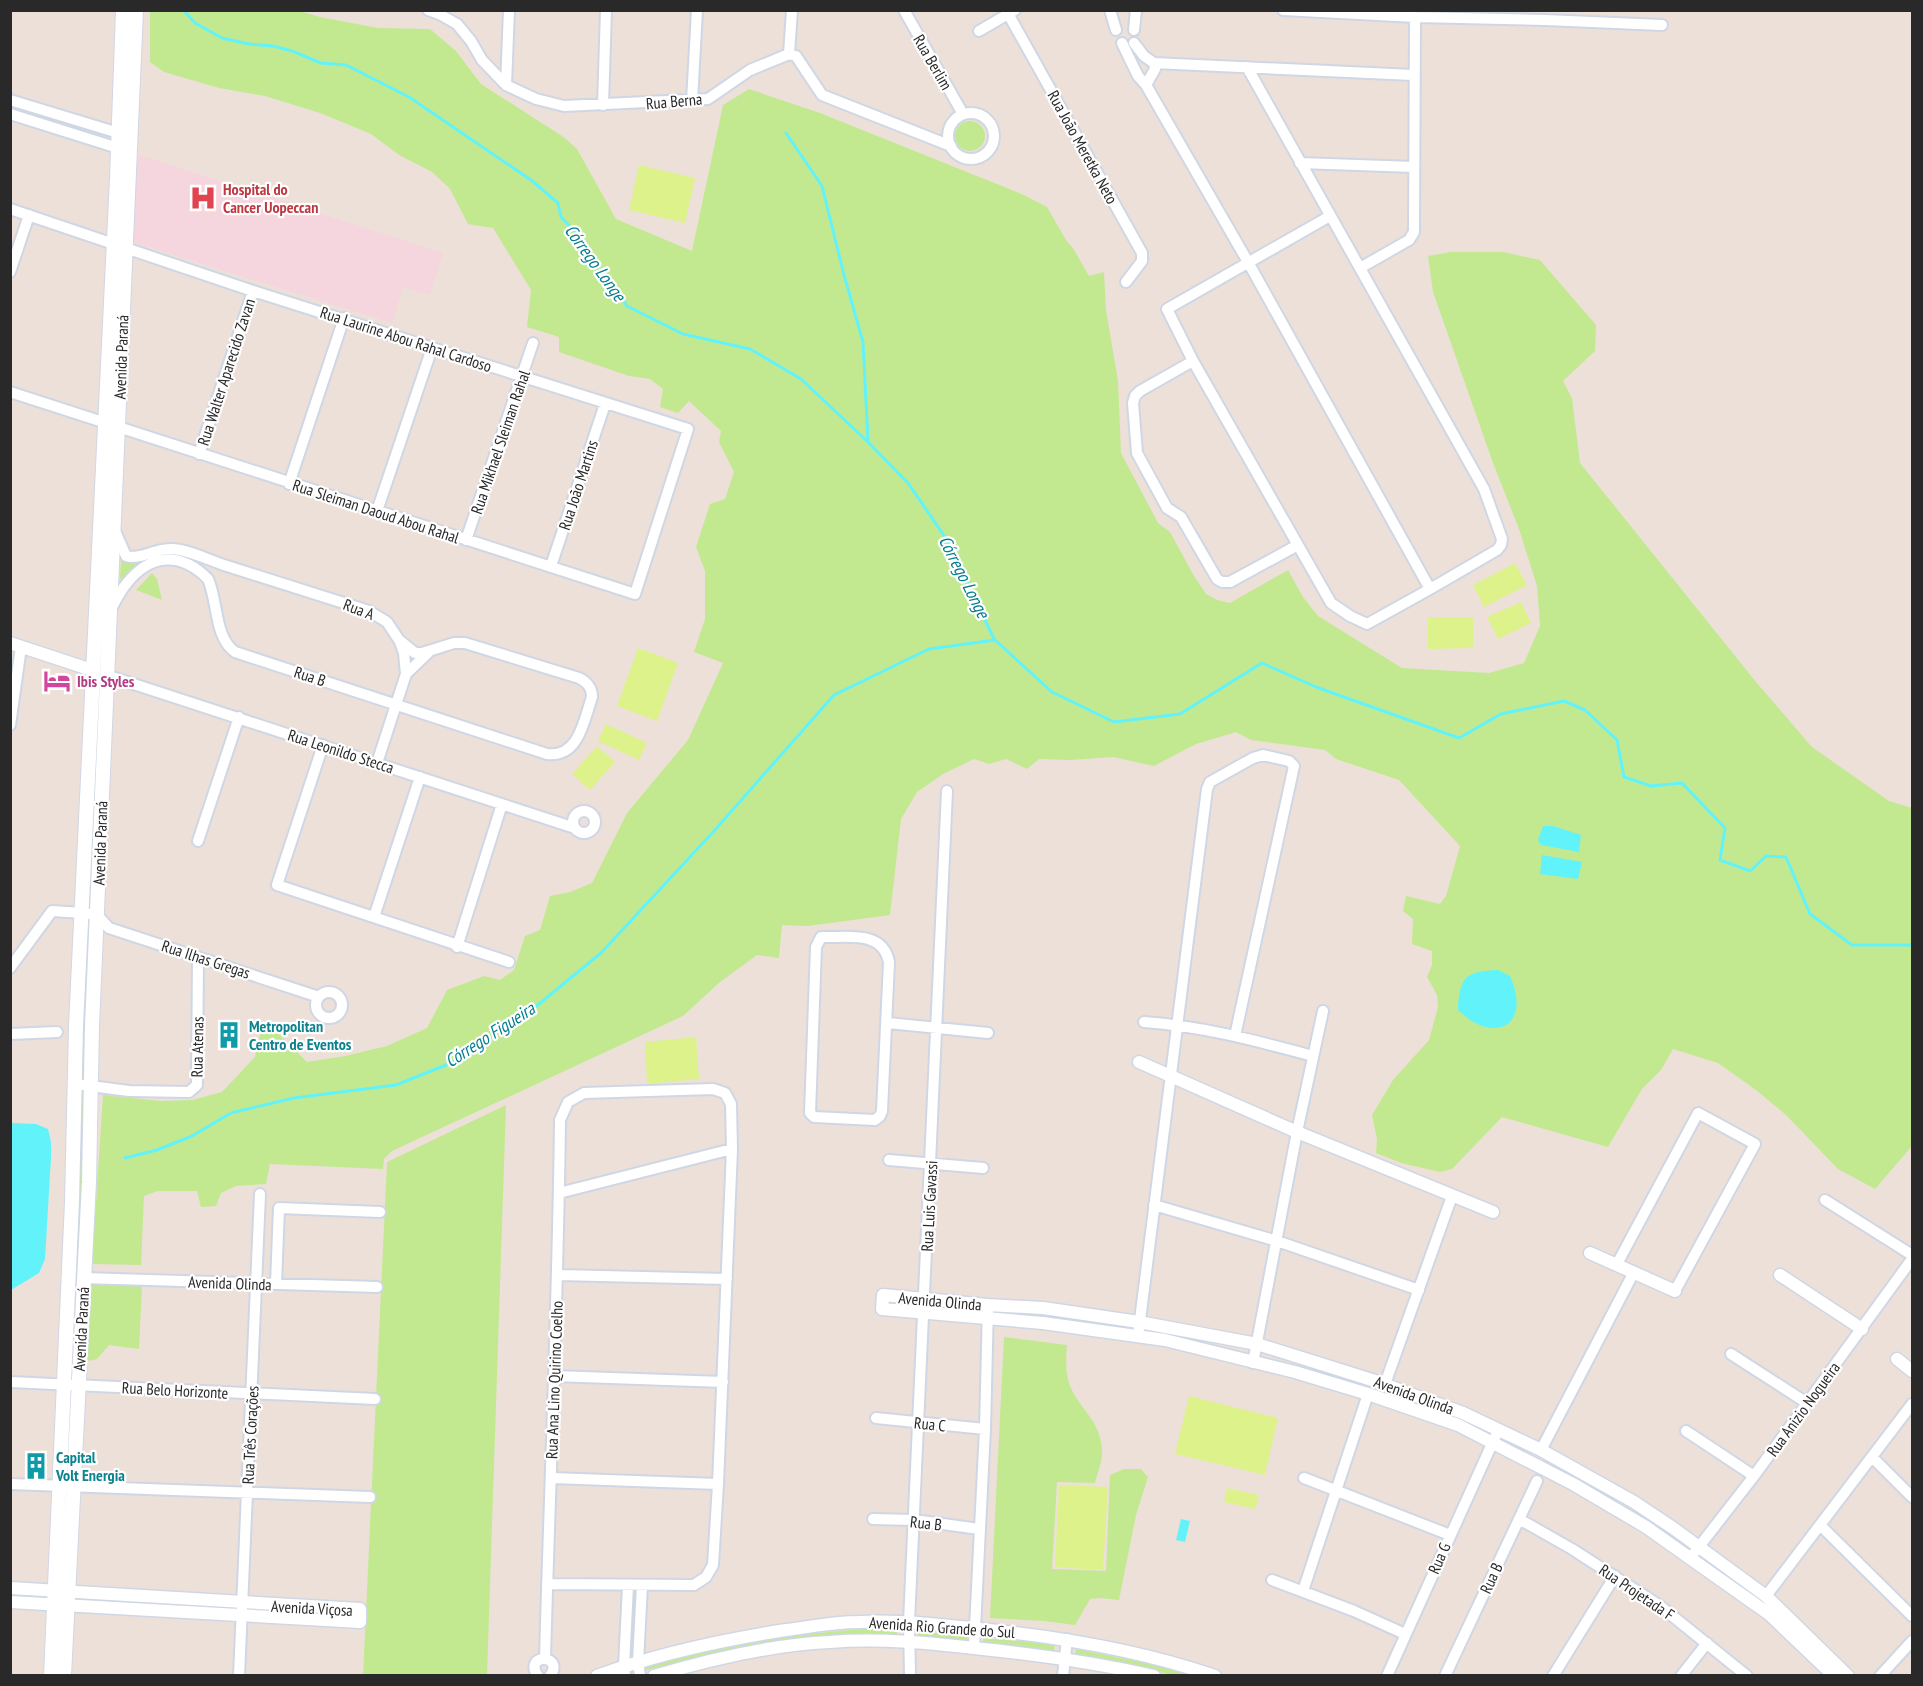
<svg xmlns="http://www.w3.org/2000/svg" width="1923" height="1686" font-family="'PT Sans Narrow',sans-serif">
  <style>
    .medical { fill: #f5d5de }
    .green { fill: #c2e990 }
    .pitch { fill: #ddf28b }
    .water { fill: #62f3fa }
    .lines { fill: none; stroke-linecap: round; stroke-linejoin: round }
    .stream { stroke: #62f3fa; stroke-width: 3 }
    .minor-casing { stroke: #cfd7e4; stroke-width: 14 }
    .tertiary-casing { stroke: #cfd7e4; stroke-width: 15 }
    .secondary-casing { stroke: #cfd7e4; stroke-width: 16 }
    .minor { stroke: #fff; stroke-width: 10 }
    .tertiary { stroke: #fff; stroke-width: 12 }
    .secondary { stroke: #fff; stroke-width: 14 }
    .labels { text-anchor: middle; stroke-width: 4.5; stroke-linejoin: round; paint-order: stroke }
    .street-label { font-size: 16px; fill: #292929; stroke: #fff }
    .health-label { font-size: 16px; font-weight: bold; fill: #be3a42; stroke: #fff; text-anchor: start }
    .hotel-label { font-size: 16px; font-weight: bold; fill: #b23c85; stroke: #fff; text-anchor: start }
    .culture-label { font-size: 16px; font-weight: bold; fill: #0d838f; stroke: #fff; text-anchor: start }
    .water-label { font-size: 18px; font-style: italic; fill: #037e90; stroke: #fff }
  </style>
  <rect width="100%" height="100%" fill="#ede0d9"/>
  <path class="medical" d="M136,154L443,253L430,295L403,287L392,323L132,242Z"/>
  <path class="green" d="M150,11H300L320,17L378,28L430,29L456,51L481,84L565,138L577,149L616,219L692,251L723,105L749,89L820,113L1024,195L1047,207L1066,240L1073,248L1089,276L1104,272L1106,310L1118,381L1121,453L1158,523L1170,532L1194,576L1206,594L1217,600L1230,603L1288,570L1303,597L1318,616L1402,668L1489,673L1524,663L1540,626L1537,586L1519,529L1493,463L1433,292L1428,256L1451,252H1503L1540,260L1596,325L1595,351L1563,381L1572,398L1580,463L1756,682L1812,747L1889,801L1912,808V1146L1875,1189L1838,1169L1786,1115L1756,1090L1718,1063L1673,1049L1661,1070L1642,1089L1608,1147L1502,1117L1452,1169L1440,1172L1401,1163L1376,1153L1377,1139L1372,1115L1393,1080L1429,1040L1438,1007L1437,995L1427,977L1432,965V951L1412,944L1413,919L1403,911L1406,896L1440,904L1446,896L1460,846L1399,780L1336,759L1325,750L1251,740L1236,732L1196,744L1154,766L1113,757L1070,760L1039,759L1027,769L1006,759L989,764L974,759L943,774L917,792L901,819L890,915L808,926L782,925L779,958L757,955L720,982L683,1016L392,1151L384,1159L383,1169L270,1164L266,1184L236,1186L221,1193L216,1206L201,1207L197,1191H158L144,1196L141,1265L92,1264L103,1095L161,1101L192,1100L222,1092L255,1057L261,1031H276L307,1062L345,1056L387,1046L427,1028L447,990L484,976L500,980L514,970L525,936L540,930L550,896L570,892L592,883L627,813L688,740L723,663L694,652L705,619V571L696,547L710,504L725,499L734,472L719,442L721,431L689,401L678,413L660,407L663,389L650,379L629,376L559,352V337L527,327L531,290L493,228L468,224L450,189L432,172L399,155L371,134L320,113L265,96L219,88L164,72L150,62Z
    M955 136a15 15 0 1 1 30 0a15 15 0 1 1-30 0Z
    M121,559L139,560L141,565L120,580Z
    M152,573L157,579L162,600L136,590Z
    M100,676L92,907L88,906Z
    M92,917L86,1022H84L83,1020L87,919Z
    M84,1036H87L83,1185L73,1375L71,1377H69Z
    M506,1105L487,1675L363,1676L387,1162Z
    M88,1283L142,1286L139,1349L109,1345L97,1359L89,1361L84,1356Z
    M1004,1337L1067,1345C1066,1359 1065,1372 1070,1386C1081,1411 1101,1421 1102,1451C1103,1461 1097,1473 1095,1483L1057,1482L1052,1569L1106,1571L1110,1475L1124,1469H1141L1148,1477L1136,1515L1119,1600L1100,1598L1090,1599L1075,1625L1044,1621L990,1618Z
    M867,1629L897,1630V1635C810,1633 727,1650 642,1671V1667C716,1649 790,1633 867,1629Z
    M919,1631L969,1637L968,1643L918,1638Z
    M983,1638L1055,1644L1054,1652L983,1645Z
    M1076,1649L1146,1663L1195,1675H1173L1075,1655Z"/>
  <path class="pitch" d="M639,165L695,178L685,223L629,210Z
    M1515,563L1527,585L1484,607L1473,585Z
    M1521,602L1531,623L1498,639L1487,617Z
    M1428,617H1473V648L1428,649Z
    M638,648L678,663L657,721L617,706Z
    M606,724L647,743L639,760L598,741Z
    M597,746L615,762L590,790L572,774Z
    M696,1037L699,1079L647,1084L645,1042Z
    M1189,1396L1278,1418L1265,1475L1175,1454Z
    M1059,1485L1108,1487L1103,1570L1055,1567Z
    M1227,1488L1259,1495L1255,1509L1224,1502Z"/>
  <path class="water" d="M1543,826H1553L1581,835L1579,852L1541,845L1538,840Z
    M1542,855L1582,862L1578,879L1540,874Z
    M1498,970L1510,976C1532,1025 1495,1046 1458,1010C1459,977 1466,971 1498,970Z
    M11,1123L36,1124L48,1129L51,1142V1158L45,1259L39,1273L11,1290Z
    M1181,1519L1190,1521L1185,1542L1176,1540Z"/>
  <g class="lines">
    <path class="stream" d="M183,10L195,23L222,38L249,44L273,46L292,51L321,63L346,65L409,97L531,180L558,203L561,217L580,237L593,266L611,282L627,306L683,334L750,349L801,379L868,442L908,483L947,540L994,639
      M786,133L822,186L844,275L863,342L868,441
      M125,1158L157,1150L192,1136L231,1113L294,1098L396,1085L451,1063L528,1013L601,953L714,831L834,695L929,649L995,640L1052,692L1114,722L1180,714L1262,663L1316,687L1459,738L1501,714L1564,701L1585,710L1617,740L1624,777L1651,786L1682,783L1725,828L1720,860L1750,871L1766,856L1786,857L1810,914L1852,945H1912"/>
    <defs>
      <path id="minor" d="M428,10L439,14L457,24L471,41L482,60L506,85L536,99L564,106L708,99L750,70L789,54L796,56L822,95L951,146
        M904,10L963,114
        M1006,10L1142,253V261L1126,282
        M1110,10L1116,30
        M1283,10L1415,17L1545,20L1662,25
        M1134,30L1136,10
        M979,31L1015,10
        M1122,43L1138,76L1146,85
        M1134,43L1144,56L1154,63L1155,69L1146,85L1248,262L1430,589L1497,550L1501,545L1502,539L1484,489L1247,67
        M789,54L792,10
        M1154,63L1413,75
        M506,85L509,10
        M10,100L125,135
        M692,101L697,10
        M603,105L606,10
        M948 136a23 23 0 1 1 46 0a23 23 0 1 1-46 0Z
        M10,114L118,148L125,149
        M1300,163L1414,167
        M10,209L253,291L688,429L635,594L10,392
        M1330,216L1167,309L1193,361L1331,603L1350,616L1367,624L1430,589
        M1360,268L1409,240L1414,232L1415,17
        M10,272L29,215
        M1193,361L1140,391L1135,396L1133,403L1137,453L1167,508L1181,517L1217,579L1222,582H1230L1296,546
        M199,454L253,291
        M289,484L344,318
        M377,511L432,348
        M466,540L533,343
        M551,566L605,404
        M110,611C115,602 120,591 127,583C151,553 181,552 208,579C218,601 214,637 235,652L547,754C579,758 584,720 592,697C592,687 587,682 579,678L465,643H454L422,653H415L399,640L387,622L369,611C321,596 274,581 227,566C211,561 196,553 180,550C158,545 141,561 126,556L115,531
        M400,642L404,653L406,674
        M106,675L575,828
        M10,725L21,647
        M323,745L277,885L509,962
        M377,763L406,674L428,653
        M573 822a11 11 0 1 1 22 0a11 11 0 1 1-22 0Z
        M198,841L239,717
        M374,917L420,777
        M821,937C848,938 883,930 889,962L882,1111L880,1116L875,1120L814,1117L810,1113L816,947Z
        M457,947L502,804
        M10,968L52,911L83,913L97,915L109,928L319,997
        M316 1005a13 13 0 1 1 26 0a13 13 0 1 1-26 0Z
        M1144,1022C1202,1026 1257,1041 1313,1056
        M888,1023L988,1033
        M10,1034L57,1032
        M75,1084L129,1091L189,1092L197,1085L198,957
        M889,1160L983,1168
        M559,1193L732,1149
        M1825,1200L1912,1255
        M1154,1205L1277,1241L1419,1290
        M1617,1264L1698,1113L1755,1144L1675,1291
        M558,1275L727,1279
        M83,1278L377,1287
        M276,1284L279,1208L380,1212
        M1138,1336L1207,789L1210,782L1253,758L1263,755L1289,761L1294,766L1235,1036
        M1731,1354L1807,1403
        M1253,1363L1297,1132L1323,1011
        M554,1376L723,1382
        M10,1382L375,1399
        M1385,1384L1452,1196
        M876,1418L985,1429
        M1686,1431L1754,1476
        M1541,1450L1634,1272
        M1872,1457L1912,1497
        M551,1478L718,1484
        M1304,1478L1450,1535
        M10,1484L370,1497
        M873,1519L914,1520L979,1529
        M1519,1519L1572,1549L1660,1606L1747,1676
        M1820,1525L1912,1616
        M1691,1557L1754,1476L1912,1259
        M1272,1580L1354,1611L1405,1634
        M1303,1591L1368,1394
        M1766,1596L1912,1404
        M974,1648L985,1429L988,1305
        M545,1658C550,1479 558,1300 560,1120L568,1102L584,1093L713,1089L725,1093L731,1104L732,1149L718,1484L713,1565L706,1577L694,1585L547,1584
        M239,1676L260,1194
        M538,1676C522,1653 566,1654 550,1676
        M625,1676L624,1666L628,1586
        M640,1676L638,1662L642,1585
        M910,1676L909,1622L947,791
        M1063,1676L1067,1639
        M1387,1676L1496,1435
        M1445,1676L1537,1481
        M1553,1676L1615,1576
        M1681,1676L1707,1643
        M1880,1676L1912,1641"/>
      <path id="tertiary" d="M10,643L92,670
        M1139,1062L1297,1132L1493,1212
        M1590,1253L1675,1291
        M1780,1275L1862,1329
        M1897,1359L1912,1371
        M10,1588L360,1609V1622L10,1602
        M597,1676C659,1653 722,1640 786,1630C810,1627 834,1622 858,1622C902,1620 946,1625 989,1630C1066,1638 1142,1651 1215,1676
        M654,1676C711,1659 769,1645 829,1642C881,1638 932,1643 983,1649C1041,1655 1098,1663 1154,1676
        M1834,1676L1769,1614L1646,1527L1573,1484L1458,1425L1368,1394L1295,1372L1165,1340L1043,1323L882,1309L883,1295L988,1305L1043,1308L1139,1322L1257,1344L1372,1380L1463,1413L1541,1450L1634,1502L1673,1528L1766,1596L1848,1676"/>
      <path id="secondary" d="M51,1676L72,1201L76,1026L117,178L123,10
        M64,1676L89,1182L92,1026L136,10"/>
    </defs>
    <use href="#minor" class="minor-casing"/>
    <use href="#tertiary" class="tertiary-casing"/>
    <use href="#secondary" class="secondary-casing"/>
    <use href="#minor" class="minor"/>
    <use href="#tertiary" class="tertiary"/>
    <use href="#secondary" class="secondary"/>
  </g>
  <defs>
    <symbol id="hospital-bare" viewBox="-9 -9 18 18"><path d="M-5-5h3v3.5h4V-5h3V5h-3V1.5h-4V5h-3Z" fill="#e0444e" stroke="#fff" stroke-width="2.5" paint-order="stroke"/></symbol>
    <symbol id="hotel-bare" viewBox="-9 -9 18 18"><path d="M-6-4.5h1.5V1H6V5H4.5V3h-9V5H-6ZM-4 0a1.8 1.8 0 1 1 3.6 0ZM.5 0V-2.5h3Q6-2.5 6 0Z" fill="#d1479c" stroke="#fff" stroke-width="2.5" paint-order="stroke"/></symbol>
    <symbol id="building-bare" viewBox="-9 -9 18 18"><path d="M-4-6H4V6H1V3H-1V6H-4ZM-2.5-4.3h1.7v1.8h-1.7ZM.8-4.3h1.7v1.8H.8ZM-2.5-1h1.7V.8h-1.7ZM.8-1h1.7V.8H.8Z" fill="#0f9aa8" stroke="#fff" stroke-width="2.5" paint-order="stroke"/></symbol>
  </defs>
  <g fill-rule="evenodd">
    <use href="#hospital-bare" x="184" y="179" width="38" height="38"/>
    <use href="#hotel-bare" x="38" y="662" width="38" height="38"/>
    <use href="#building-bare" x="210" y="1016" width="38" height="38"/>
    <use href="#building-bare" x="17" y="1447" width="38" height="38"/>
  </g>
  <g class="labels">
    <g class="street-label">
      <text transform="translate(933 62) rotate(60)" y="6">Rua Berlim</text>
      <text transform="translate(674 101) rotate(-5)" y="6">Rua Berna</text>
      <text transform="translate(1083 147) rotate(61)" y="6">Rua João Meretka Neto</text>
      <text transform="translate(406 339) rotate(18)" y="6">Rua Laurine Abou Rahal Cardoso</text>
      <text transform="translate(121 357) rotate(-88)" y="6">Avenida Paraná</text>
      <text transform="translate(226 372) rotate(-72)" y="6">Rua Walter Aparecido Zavan</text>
      <text transform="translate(500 442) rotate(-71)" y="6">Rua Mikhael Sleiman Rahal</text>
      <text transform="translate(578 485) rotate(-72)" y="6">Rua João Martins</text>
      <text transform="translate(376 511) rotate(18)" y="6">Rua Sleiman Daoud Abou Rahal</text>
      <text transform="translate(359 609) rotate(21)" y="6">Rua A</text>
      <text transform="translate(310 676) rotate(18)" y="6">Rua B</text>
      <text transform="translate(341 751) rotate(18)" y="6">Rua Leonildo Stecca</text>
      <text transform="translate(100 843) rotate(-88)" y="6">Avenida Paraná</text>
      <text transform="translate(206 959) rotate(18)" y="6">Rua Ilhas Gregas</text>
      <text transform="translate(197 1047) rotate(-89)" y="6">Rua Atenas</text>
      <text transform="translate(929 1206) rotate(-87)" y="6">Rua Luis Gavassi</text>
      <text transform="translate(230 1283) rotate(2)" y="6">Avenida Olinda</text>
      <text transform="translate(940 1301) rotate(5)" y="6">Avenida Olinda</text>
      <text transform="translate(81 1329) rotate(-87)" y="6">Avenida Paraná</text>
      <text transform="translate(554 1380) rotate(-88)" y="6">Rua Ana Lino Quirino Coelho</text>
      <text transform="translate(175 1390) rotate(3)" y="6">Rua Belo Horizonte</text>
      <text transform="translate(1414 1395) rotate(20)" y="6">Avenida Olinda</text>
      <text transform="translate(1803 1409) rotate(-54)" y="6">Rua Anizio Nogueira</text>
      <text transform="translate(930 1424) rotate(6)" y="6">Rua C</text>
      <text transform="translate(250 1435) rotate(-87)" y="6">Rua Três Corações</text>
      <text transform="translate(926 1523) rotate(6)" y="6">Rua B</text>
      <text transform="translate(1439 1558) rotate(-66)" y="6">Rua G</text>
      <text transform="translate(1491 1578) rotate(-65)" y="6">Rua B</text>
      <text transform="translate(1637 1592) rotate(34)" y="6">Rua Projetada F</text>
      <text transform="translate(312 1608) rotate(3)" y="6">Avenida Viçosa</text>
      <text transform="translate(942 1627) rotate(4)" y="6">Avenida Rio Grande do Sul</text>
    </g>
    <g class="health-label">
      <text x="223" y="195">Hospital do<tspan x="223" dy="18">Cancer Uopeccan</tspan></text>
    </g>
    <g class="hotel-label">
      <text x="77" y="687">Ibis Styles</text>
    </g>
    <g class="culture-label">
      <text x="249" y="1032">Metropolitan<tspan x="249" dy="18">Centro de Eventos</tspan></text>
      <text x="56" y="1463">Capital<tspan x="56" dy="18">Volt Energia</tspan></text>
    </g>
    <g class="water-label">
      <text transform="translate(595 263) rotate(54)" y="6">Córrego Longe</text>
      <text transform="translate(964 577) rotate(63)" y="6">Córrego Longe</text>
      <text transform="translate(490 1035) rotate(-33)" y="6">Córrego Figueira</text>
    </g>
  </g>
  <rect width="1923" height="1686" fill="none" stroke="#292929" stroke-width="24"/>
</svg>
